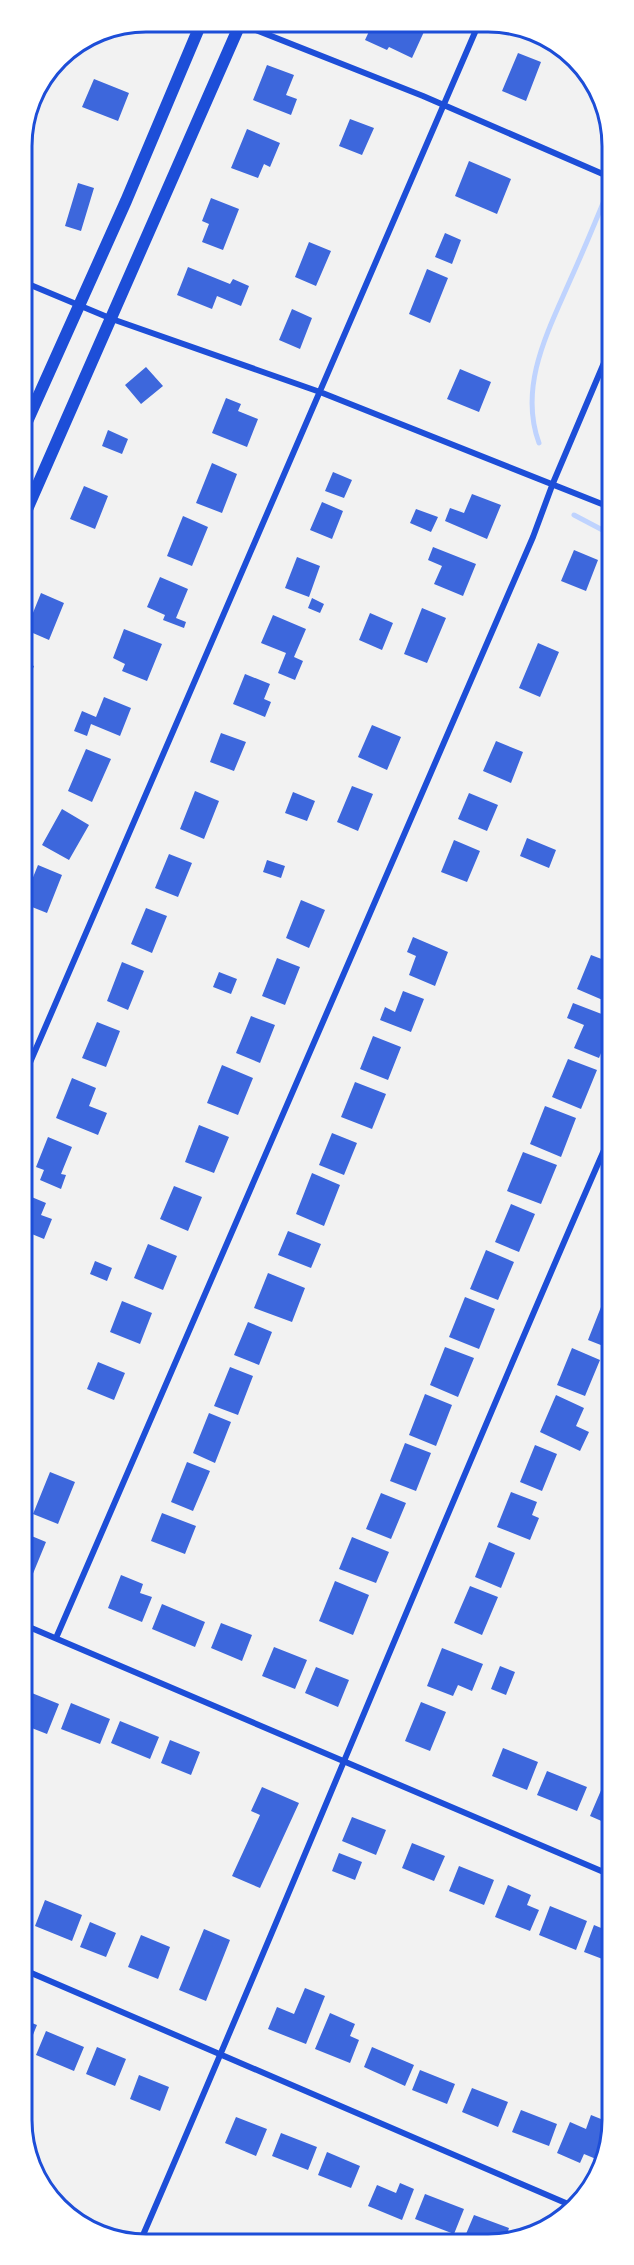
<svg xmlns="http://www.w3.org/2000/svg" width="634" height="2265" font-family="Inter,sans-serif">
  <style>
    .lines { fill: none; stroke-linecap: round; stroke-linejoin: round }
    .stream { stroke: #bfd3fe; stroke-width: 5 }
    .building { fill: #3d67dc }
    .minor { stroke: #1d4ed8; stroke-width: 6 }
    .secondary { stroke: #1d4ed8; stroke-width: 12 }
    .rim { fill: none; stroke: #1d4ed8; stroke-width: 3 }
  </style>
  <rect width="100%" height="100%" fill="#f2f2f2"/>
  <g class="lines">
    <path class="stream" d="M539,443C519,388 546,335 568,285C582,254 595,223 608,191
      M574,515L612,535
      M613,1593C604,1619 601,1645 613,1670"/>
  </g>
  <path class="building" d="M314,22H339L336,31Z
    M373,23L387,24L428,23L412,58L389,47L387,50L365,40Z
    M518,53L541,62L526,101L502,91Z
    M267,65L294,75L286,95L297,99L291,115L253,100Z
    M94,79L129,93L118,121L82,107Z
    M350,119L374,128L362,155L339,146Z
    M247,129L280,143L270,167L264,164L258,178L231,168Z
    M469,161L511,179L497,214L455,196Z
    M78,183L94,188L81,231L65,226Z
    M211,198L239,209L223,250L202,242L209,224L202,221Z
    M445,233L461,240L452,264L435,257Z
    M309,242L331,251L316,286L295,277Z
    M188,267L230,284L233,279L249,286L241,306L217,296L212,309L177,295Z
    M427,269L448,278L430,323L409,314Z
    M292,309L312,318L300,349L279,340Z
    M146,367L163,386L141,404L125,385Z
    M460,369L491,382L479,412L447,399Z
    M226,398L241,404L238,411L258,419L247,447L212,433Z
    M108,430L128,439L122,454L102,446Z
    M212,463L237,474L222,513L196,503Z
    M333,472L352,480L344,498L325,491Z
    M84,486L108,496L95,529L70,519Z
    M472,494L501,505L487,539L445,521L450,508L464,513Z
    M322,502L343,511L332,539L310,530Z
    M416,509L438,517L431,532L410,523Z
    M183,516L208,527L192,566L167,556Z
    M433,547L476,564L463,596L434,584L442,566L428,560Z
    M574,550L598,560L586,591L561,581Z
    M297,557L320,566L309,597L285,588Z
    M160,577L188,589L176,618L186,622L184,628L163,620L165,615L147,607Z
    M41,593L64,603L49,640L26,630Z
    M312,598L324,604L320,613L308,608Z
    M422,608L446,618L427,663L404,654Z
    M370,613L393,623L382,650L359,640Z
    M273,615L306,629L294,657L303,661L295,680L278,673L286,653L261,643Z
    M124,629L162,644L147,681L122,671L125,664L113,658Z
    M538,643L559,652L540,697L519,688Z
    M21,661L34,666L22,697H21Z
    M245,674L270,684L264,699L271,702L265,717L233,704Z
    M104,697L131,708L120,736L91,724L87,736L74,731L82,711L96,717Z
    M372,725L401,737L387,770L358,757Z
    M221,733L246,742L234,771L210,762Z
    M496,741L523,752L511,783L483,771Z
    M86,749L111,759L92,802L68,791Z
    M352,786L373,794L358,831L337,822Z
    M195,791L219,801L204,839L180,829Z
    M293,792L315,801L307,821L285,813Z
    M469,793L498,805L487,831L458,819Z
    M62,809L89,825L69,860L42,845Z
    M527,838L556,850L549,868L520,856Z
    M454,840L480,851L467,882L441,872Z
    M169,854L192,863L178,897L155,888Z
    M267,860L285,866L281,878L263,872Z
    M38,865L62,875L47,913L22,903V890L27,892Z
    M301,900L325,910L309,948L286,938Z
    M146,908L167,916L152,953L131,944Z
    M22,928L31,932L22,957Z
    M413,937L448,952L435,986L409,975L416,956L407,952Z
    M591,955L612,963V1004L577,989Z
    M277,958L300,967L285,1005L262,996Z
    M122,962L144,971L128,1010L107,1001Z
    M219,972L237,979L231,994L213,987Z
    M403,991L424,999L411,1032L380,1020L385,1007L395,1012Z
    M573,1003L612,1018V1026L599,1058L574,1048L584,1025L567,1018Z
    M251,1016L275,1025L260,1063L236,1053Z
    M97,1022L120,1031L106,1067L82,1058Z
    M373,1036L401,1047L388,1080L360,1069Z
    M568,1059L597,1070L581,1109L552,1097Z
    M222,1065L253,1078L238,1115L207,1103Z
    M72,1078L96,1088L89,1106L107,1113L98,1135L56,1118Z
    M355,1082L386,1094L372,1129L341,1117Z
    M545,1106L576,1118L561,1157L530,1144Z
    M199,1125L229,1137L214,1173L185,1162Z
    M332,1133L357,1143L344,1175L319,1165Z
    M48,1137L72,1147L61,1174L66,1175L61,1189L40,1180L44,1170L36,1167Z
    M523,1152L557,1165L541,1204L507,1191Z
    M312,1173L340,1185L324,1226L296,1214Z
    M174,1186L202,1197L188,1231L160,1219Z
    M22,1193L46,1203L41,1215L52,1219L44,1239L22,1230Z
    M511,1204L535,1214L519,1252L495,1242Z
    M288,1231L321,1244L311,1268L278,1255Z
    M148,1244L177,1256L163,1290L134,1278Z
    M486,1250L514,1262L498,1300L470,1289Z
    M612,1253V1293L605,1290L612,1272L606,1269Z
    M22,1258L33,1262L22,1290Z
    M95,1261L112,1268L107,1281L90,1274Z
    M268,1273L305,1288L292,1322L254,1308Z
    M465,1297L495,1309L479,1349L449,1337Z
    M122,1301L152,1313L140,1344L110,1332Z
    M601,1307L612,1312L611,1349L588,1340Z
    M248,1322L272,1332L259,1365L234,1355Z
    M445,1347L474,1358L458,1397L430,1385Z
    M572,1348L600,1360L585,1396L557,1385Z
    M98,1362L125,1373L114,1400L87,1389Z
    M22,1367L31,1371L26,1383L22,1382Z
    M230,1367L253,1376L238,1415L214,1406Z
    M425,1394L452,1405L436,1446L409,1435Z
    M556,1395L584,1408L576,1426L589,1432L580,1451L540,1432Z
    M209,1413L231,1422L215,1463L193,1453Z
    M405,1443L431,1453L416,1491L390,1481Z
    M535,1445L557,1454L542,1491L520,1482Z
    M187,1462L210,1471L193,1511L171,1502Z
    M50,1472L75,1482L58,1524L33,1514Z
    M511,1492L537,1502L532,1515L539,1518L530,1540L497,1527Z
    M381,1493L406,1503L391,1539L366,1529Z
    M162,1513L196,1526L185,1554L151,1541Z
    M22,1532L46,1542L25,1593L22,1592Z
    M352,1537L389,1552L376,1583L339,1569Z
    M489,1542L515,1553L501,1588L475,1577Z
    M121,1575L143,1584L140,1593L152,1597L142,1622L108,1608Z
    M335,1581L369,1595L353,1635L319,1621Z
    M470,1586L498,1597L482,1635L454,1623Z
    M162,1604L205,1622L195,1647L152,1629Z
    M221,1623L252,1635L242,1661L211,1648Z
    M274,1647L307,1660L295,1689L262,1676Z
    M442,1648L483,1664L472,1691L458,1685L453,1696L427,1686Z
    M500,1666L515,1672L506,1695L491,1689Z
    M316,1667L349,1680L338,1707L305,1693Z
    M22,1689L59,1704L47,1734L24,1725L27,1717L22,1715Z
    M421,1702L446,1712L430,1751L405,1741Z
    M71,1703L110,1719L100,1744L61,1729Z
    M120,1721L159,1737L150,1759L111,1743Z
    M170,1740L200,1752L191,1775L161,1763Z
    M503,1748L538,1762L527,1790L492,1776Z
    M547,1771L587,1787L577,1811L537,1795Z
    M262,1787L299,1803L260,1888L232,1876L260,1815L251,1811Z
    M602,1788L613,1792V1826L590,1816Z
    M352,1817L386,1830L376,1855L342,1841Z
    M412,1843L445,1856L434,1881L402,1868Z
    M339,1853L362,1862L355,1880L332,1871Z
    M459,1866L494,1880L484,1905L449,1891Z
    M508,1885L531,1895L527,1905L539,1910L530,1931L495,1917Z
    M45,1900L82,1915L72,1941L35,1926Z
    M550,1906L587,1921L576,1950L539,1935Z
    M90,1922L116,1933L106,1957L80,1947Z
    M594,1925L613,1933V1963L584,1952Z
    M204,1929L230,1940L206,2001L179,1990Z
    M141,1935L170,1947L158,1979L128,1967Z
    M305,1988L325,1996L306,2044L268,2029L277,2007L294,2014Z
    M330,2013L355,2024L350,2036L359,2040L350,2063L315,2049Z
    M22,2019L37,2025L26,2052L22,2050Z
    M46,2031L84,2047L74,2071L36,2055Z
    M97,2047L126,2059L115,2086L86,2074Z
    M372,2047L414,2065L405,2086L364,2067Z
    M420,2070L455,2084L447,2104L412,2090Z
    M139,2075L169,2087L160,2111L130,2099Z
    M472,2088L508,2102L498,2127L462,2112Z
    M521,2110L557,2124L549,2146L512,2132Z
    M591,2115L611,2123L596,2159L584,2154L580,2163L557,2153L570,2122L586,2129Z
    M236,2117L267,2129L256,2156L225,2143Z
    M281,2133L317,2147L308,2170L272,2156Z
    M327,2152L360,2166L351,2188L318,2175Z
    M400,2183L414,2189L402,2220L368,2206L377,2185L396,2193Z
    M425,2194L464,2209L454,2234L415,2219Z
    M474,2215L509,2228L504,2243L463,2241Z"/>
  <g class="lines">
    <path class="minor" d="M238,23L423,96L612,178
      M21,281L112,319L320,392L612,508
      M22,1081L479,23
      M22,1624L613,1876
      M56,1638L533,537L553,483L612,344
      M22,1969L575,2207
      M140,2242C300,1873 450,1500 612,1132"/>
    <path class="secondary" d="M21,435L126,201L202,21
      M21,523L241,22"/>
  </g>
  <path d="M0 0H634V2265H0ZM146 32H488A114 114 0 0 1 602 146V2120A114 114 0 0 1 488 2234H146A114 114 0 0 1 32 2120V146A114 114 0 0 1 146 32Z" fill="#fff" fill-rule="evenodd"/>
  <path class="rim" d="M146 32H488A114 114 0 0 1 602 146V2120A114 114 0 0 1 488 2234H146A114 114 0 0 1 32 2120V146A114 114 0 0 1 146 32Z"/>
</svg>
